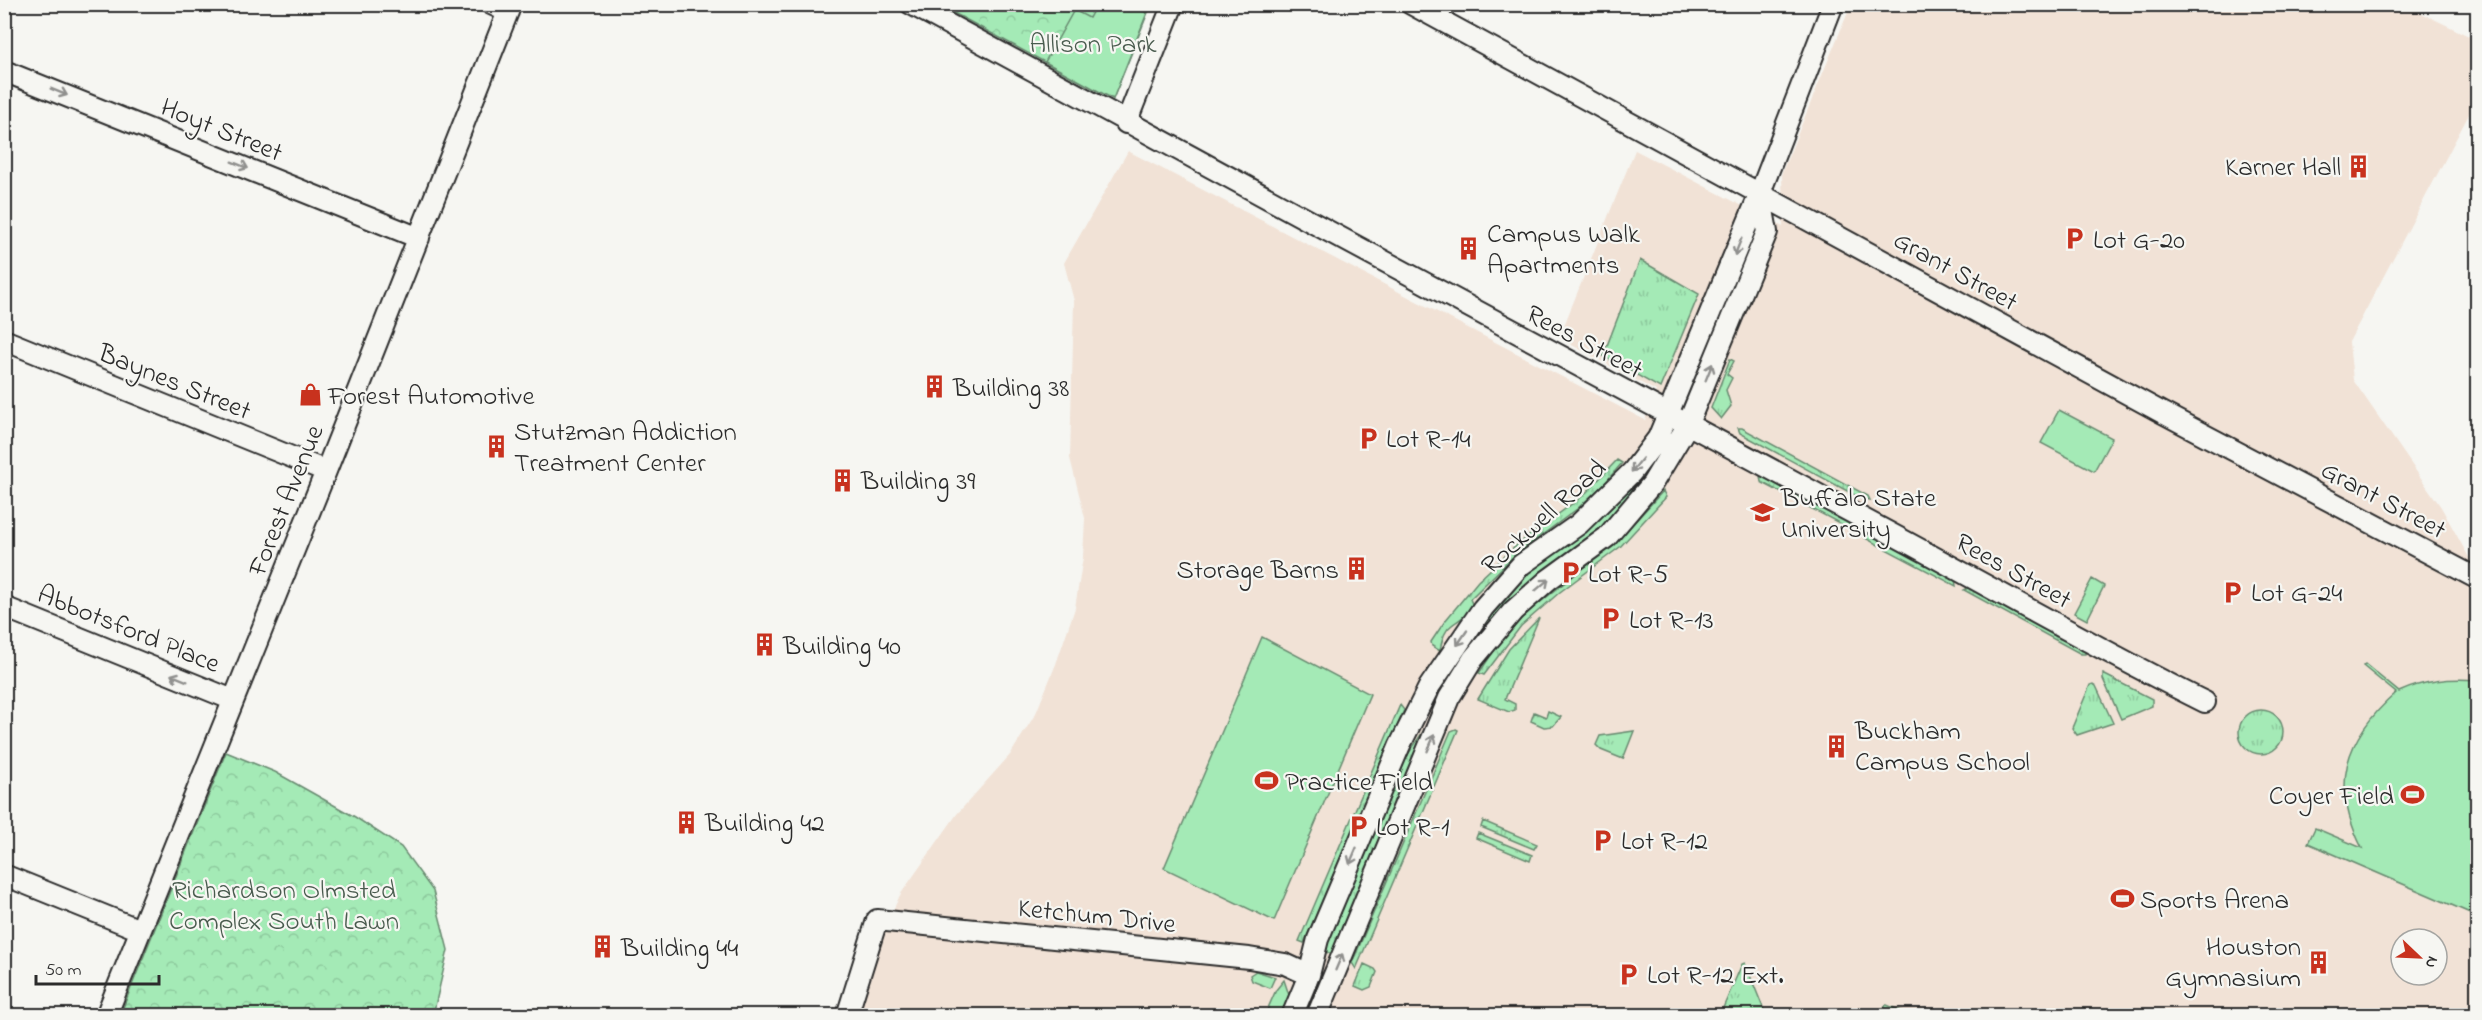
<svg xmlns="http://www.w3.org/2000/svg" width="2482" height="1020" font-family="'Indie Flower',sans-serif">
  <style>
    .built { fill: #f1e2d6; fill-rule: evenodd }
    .grass { fill: url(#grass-tufts); stroke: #688a70; stroke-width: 1.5 }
    .park { fill: url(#park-crowns); stroke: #688a70; stroke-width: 1.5 }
    .garden { fill: #a4eab6; stroke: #688a70; stroke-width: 1.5 }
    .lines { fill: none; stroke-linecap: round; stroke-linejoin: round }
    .minor-casing { stroke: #2b2b2b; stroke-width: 24 }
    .minor { stroke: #f6f6f2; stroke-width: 20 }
    .oneway { stroke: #90908e }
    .labels { text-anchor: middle; stroke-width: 4.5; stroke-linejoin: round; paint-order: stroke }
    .park-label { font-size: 27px; fill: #495b4e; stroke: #f6f6f2 }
    .street-label { font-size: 27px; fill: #2b2b2b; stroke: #f6f6f2 }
    .poi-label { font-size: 27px; fill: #2b2b2b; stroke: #f6f6f2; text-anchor: start }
  </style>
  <defs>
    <pattern id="grass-tufts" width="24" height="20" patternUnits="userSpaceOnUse" patternTransform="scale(1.5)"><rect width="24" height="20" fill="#a4eab6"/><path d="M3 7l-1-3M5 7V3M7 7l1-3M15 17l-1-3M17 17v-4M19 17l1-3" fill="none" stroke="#8dc99d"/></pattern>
    <pattern id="park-crowns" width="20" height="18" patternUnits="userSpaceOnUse" patternTransform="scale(1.5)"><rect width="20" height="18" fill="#a4eab6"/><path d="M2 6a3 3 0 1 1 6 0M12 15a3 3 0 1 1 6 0" fill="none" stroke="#8dc99d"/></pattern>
  </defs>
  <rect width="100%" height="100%" fill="#f6f6f2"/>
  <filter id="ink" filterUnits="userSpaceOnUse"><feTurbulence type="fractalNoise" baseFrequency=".0167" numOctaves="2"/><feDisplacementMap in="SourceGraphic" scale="12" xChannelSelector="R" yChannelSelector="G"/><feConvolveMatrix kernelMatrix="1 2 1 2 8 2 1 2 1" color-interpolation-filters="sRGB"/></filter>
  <g filter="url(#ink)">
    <path class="built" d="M1851,5H2405L2477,40V99L2349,342L2353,380L2441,507L2477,572V1015L859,1016L882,935L900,895L957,814L1010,755L1036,713L1056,664L1075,608L1083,557L1085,518L1070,458L1074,301L1064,263L1128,151L1645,420L1656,391L1559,338L1635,150L1783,227L1782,172ZM2401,939H2437V975H2401Z"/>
    <path class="grass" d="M1756,227L1758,230L1688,403L1683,401Z
      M1640,260L1699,294L1660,388L1603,356Z
      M1730,359L1734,361L1727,374L1732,378L1726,390L1731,406L1721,419L1711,408Z
      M1738,428H1742L1868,496L1870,500L1862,499L1740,433Z
      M1665,443L1638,490L1606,526L1459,664L1458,662L1475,635L1520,579Z
      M1617,460L1622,463L1604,484L1577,509L1514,556L1470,599L1473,606C1459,628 1445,617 1440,651L1432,646L1431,642L1445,621L1478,581L1518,544L1584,495Z
      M1760,475L1862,530L1860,534L1761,482Z
      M1663,491L1666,497L1620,547L1560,592L1521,626L1484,675L1479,673L1502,639L1527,613L1619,539Z
      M1868,533L1955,579L1956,586L1865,538Z
      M2092,579L2104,586L2087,620L2074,613Z
      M1970,587L2086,650L2085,654H2081L1964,590Z
      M1539,618L1505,699L1515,704V710L1509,712L1478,699L1509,649Z
      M2103,674L2152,699V706L2121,719L2103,679Z
      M2093,684L2096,686L2113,723L2077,735L2072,728L2090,685Z
      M1400,705L1404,710L1304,943L1299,941Z
      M2239 732a22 22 0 1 1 44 0a22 22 0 1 1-44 0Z
      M1548,711L1561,717L1553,726L1544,727L1531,721L1534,712L1546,717Z
      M1430,721L1334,953H1328L1324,948L1403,762Z
      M1456,729L1458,730L1356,969L1352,963L1451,731Z
      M1634,731L1623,759L1601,750L1596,745L1600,736Z
      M1483,821L1537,844L1534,849L1481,827Z
      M1478,833L1532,855L1530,861L1476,838Z
      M1745,963L1766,1015H1720L1742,964Z
      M1364,964L1375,969L1377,972L1371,987L1364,990L1355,986Z
      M1256,971L1275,977L1270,988L1252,981L1250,975Z
      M1284,980L1289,995L1281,1015H1265L1276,990Z
      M1886,1005H1887L1911,1015H1880Z"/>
    <path class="park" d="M939,5H1151L1113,99Z
      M226,752L275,772L355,817L401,847L433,891L448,950L433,1015H120Z"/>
    <path class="garden" d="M1129,4L1147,13L1113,99L1045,62L1074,10L1089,18L1096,5Z
      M2059,410L2112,438L2094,471L2041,443Z
      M1262,637L1370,694L1274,921L1164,868Z
      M2365,664L2399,692C2425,680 2449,678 2477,680V916L2308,843L2315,828L2362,848C2330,785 2344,739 2396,693L2363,666Z"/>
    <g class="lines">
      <defs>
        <path id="minor" d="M491,4L508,12
          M911,4C1231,179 1551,352 1873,524C1984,583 2092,646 2205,702
          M1411,4L2161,412L2478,579
          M4,71L419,238
          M1126,123L1173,4
          M4,340L326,471
          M4,607L233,700
          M4,875L140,930
          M106,1016L326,471L511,4
          M847,1016L877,920L1249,958L1285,964L1309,975
          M1292,1016L1309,975L1318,939L1400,745L1429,687L1483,608L1521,565L1579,524L1632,472L1658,438L1760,193L1833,4
          M1317,1016L1449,698L1473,659L1513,611L1548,580L1607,537L1652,484L1687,426L1767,232L1760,193"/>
      </defs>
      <use href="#minor" class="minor-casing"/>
      <use href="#minor" class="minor"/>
    </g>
    <defs><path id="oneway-shaft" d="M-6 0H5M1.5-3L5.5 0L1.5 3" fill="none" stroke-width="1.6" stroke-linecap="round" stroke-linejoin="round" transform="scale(1.5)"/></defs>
    <g class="oneway">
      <use href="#oneway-shaft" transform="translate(59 92) rotate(22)"/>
      <use href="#oneway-shaft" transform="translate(240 165) rotate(22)"/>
      <use href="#oneway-shaft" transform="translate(1738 247) rotate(112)"/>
      <use href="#oneway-shaft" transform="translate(1709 372) rotate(-68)"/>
      <use href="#oneway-shaft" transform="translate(1637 465) rotate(129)"/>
      <use href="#oneway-shaft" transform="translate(1542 585) rotate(-41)"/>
      <use href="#oneway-shaft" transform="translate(1462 638) rotate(124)"/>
      <use href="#oneway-shaft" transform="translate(179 678) rotate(-158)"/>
      <use href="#oneway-shaft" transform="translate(1431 743) rotate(-67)"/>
      <use href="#oneway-shaft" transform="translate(1353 856) rotate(113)"/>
      <use href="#oneway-shaft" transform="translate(1339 962) rotate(-67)"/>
    </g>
  </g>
  <defs>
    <symbol id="building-bare" viewBox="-9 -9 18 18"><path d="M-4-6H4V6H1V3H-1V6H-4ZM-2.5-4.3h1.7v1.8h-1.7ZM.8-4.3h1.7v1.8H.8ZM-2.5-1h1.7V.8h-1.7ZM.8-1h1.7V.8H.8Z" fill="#c8321e" stroke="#f6f6f2" stroke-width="2.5" paint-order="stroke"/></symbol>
    <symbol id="parking-bare" viewBox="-9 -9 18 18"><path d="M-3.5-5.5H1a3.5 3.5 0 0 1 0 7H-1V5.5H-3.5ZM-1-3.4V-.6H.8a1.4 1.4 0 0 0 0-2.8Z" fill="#c8321e" stroke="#f6f6f2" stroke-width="2.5" paint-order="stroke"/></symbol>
    <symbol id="shop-bare" viewBox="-9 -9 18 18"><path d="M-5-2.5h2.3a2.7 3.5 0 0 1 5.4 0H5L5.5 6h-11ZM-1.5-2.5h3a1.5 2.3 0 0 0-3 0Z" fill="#c8321e" stroke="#f6f6f2" stroke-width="2.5" paint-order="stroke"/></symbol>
    <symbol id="university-bare" viewBox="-9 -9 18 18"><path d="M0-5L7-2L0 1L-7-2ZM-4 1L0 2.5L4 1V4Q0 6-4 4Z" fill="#c8321e" stroke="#f6f6f2" stroke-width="2.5" paint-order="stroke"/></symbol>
    <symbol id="stadium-bare" viewBox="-9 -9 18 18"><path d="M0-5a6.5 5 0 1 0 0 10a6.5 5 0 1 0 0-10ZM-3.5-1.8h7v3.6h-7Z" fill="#c8321e" stroke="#f6f6f2" stroke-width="2.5" paint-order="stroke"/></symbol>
  </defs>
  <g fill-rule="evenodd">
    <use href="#building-bare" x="2342" y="150" width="33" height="33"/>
    <use href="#parking-bare" x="2058" y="222" width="33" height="33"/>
    <use href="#building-bare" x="1452" y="232" width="33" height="33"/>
    <use href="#building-bare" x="918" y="370" width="33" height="33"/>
    <use href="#shop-bare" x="294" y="378" width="33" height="33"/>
    <use href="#parking-bare" x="1352" y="422" width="33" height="33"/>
    <use href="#building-bare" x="480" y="430" width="33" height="33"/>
    <use href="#building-bare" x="826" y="464" width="33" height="33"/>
    <use href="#university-bare" x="1746" y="496" width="33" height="33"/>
    <use href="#building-bare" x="1340" y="552" width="33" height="33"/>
    <use href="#parking-bare" x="1554" y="556" width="33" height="33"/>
    <use href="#parking-bare" x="2216" y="576" width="33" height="33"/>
    <use href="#parking-bare" x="1594" y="602" width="33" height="33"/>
    <use href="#building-bare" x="748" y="628" width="33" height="33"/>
    <use href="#building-bare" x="1820" y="730" width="33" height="33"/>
    <use href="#stadium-bare" x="1250" y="764" width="33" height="33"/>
    <use href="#stadium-bare" x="2396" y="778" width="33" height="33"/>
    <use href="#building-bare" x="670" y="806" width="33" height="33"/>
    <use href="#parking-bare" x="1342" y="810" width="33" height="33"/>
    <use href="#parking-bare" x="1586" y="824" width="33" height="33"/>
    <use href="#stadium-bare" x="2106" y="882" width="33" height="33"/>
    <use href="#building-bare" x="586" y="930" width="33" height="33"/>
    <use href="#building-bare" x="2302" y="946" width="33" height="33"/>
    <use href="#parking-bare" x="1612" y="958" width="33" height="33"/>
  </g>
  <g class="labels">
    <g class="park-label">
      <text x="1093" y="52">Allison Park</text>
      <text x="284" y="898">Richardson Olmsted<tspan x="284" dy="31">Complex South Lawn</tspan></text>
    </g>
    <g class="street-label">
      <text transform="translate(222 129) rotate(22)" y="9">Hoyt Street</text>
      <text transform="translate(1956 270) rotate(29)" y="9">Grant Street</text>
      <text transform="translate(1585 341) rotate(28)" y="9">Rees Street</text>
      <text transform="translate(175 381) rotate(22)" y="9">Baynes Street</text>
      <text transform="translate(2384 499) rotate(28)" y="9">Grant Street</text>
      <text transform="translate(285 500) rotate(-68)" y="9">Forest Avenue</text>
      <text transform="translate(1543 516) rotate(-42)" y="9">Rockwell Road</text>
      <text transform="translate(2014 570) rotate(29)" y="9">Rees Street</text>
      <text transform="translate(129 628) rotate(22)" y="9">Abbotsford Place</text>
      <text transform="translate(1097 915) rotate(6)" y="9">Ketchum Drive</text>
    </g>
    <g class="poi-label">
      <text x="2341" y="175" text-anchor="end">Karner Hall</text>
      <text x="1487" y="242">Campus Walk<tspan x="1487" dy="31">Apartments</tspan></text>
      <text x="2093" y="248">Lot G-20</text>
      <text x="953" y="396">Building 38</text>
      <text x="328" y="404">Forest Automotive</text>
      <text x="514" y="440">Stutzman Addiction<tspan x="514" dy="31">Treatment Center</tspan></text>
      <text x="1386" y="447">Lot R-14</text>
      <text x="861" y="489">Building 39</text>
      <text x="1781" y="506">Buffalo State<tspan x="1781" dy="31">University</tspan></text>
      <text x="1339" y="578" text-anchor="end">Storage Barns</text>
      <text x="1588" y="582">Lot R-5</text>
      <text x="2251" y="601">Lot G-24</text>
      <text x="1629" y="628">Lot R-13</text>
      <text x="783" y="654">Building 40</text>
      <text x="1855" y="739">Buckham<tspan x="1855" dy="31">Campus School</tspan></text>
      <text x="1285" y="790">Practice Field</text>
      <text x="2394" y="804" text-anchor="end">Coyer Field</text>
      <text x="705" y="831">Building 42</text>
      <text x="1376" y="835">Lot R-1</text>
      <text x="1621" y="849">Lot R-12</text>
      <text x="2140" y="908">Sports Arena</text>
      <text x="2301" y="955" text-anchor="end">Houston<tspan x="2301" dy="31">Gymnasium</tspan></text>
      <text x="621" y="956">Building 44</text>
      <text x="1647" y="983">Lot R-12 Ext.</text>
    </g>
  </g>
  <rect width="2482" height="1020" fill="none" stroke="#f6f6f2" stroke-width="24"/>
  <rect x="12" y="12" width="2458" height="996" fill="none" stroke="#2b2b2b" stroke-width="2" filter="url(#ink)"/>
  <g transform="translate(2419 957) rotate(113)"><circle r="28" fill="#f6f6f2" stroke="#a5a5a2" stroke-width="1.5"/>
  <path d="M0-4.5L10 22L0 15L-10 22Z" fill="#c8321e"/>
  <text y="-9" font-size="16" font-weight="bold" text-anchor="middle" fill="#2b2b2b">N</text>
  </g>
  <path d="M36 975v9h123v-9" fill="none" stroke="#2b2b2b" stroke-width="3"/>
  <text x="45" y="975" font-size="18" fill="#2b2b2b" stroke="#f6f6f2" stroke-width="4.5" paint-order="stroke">50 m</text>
</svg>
